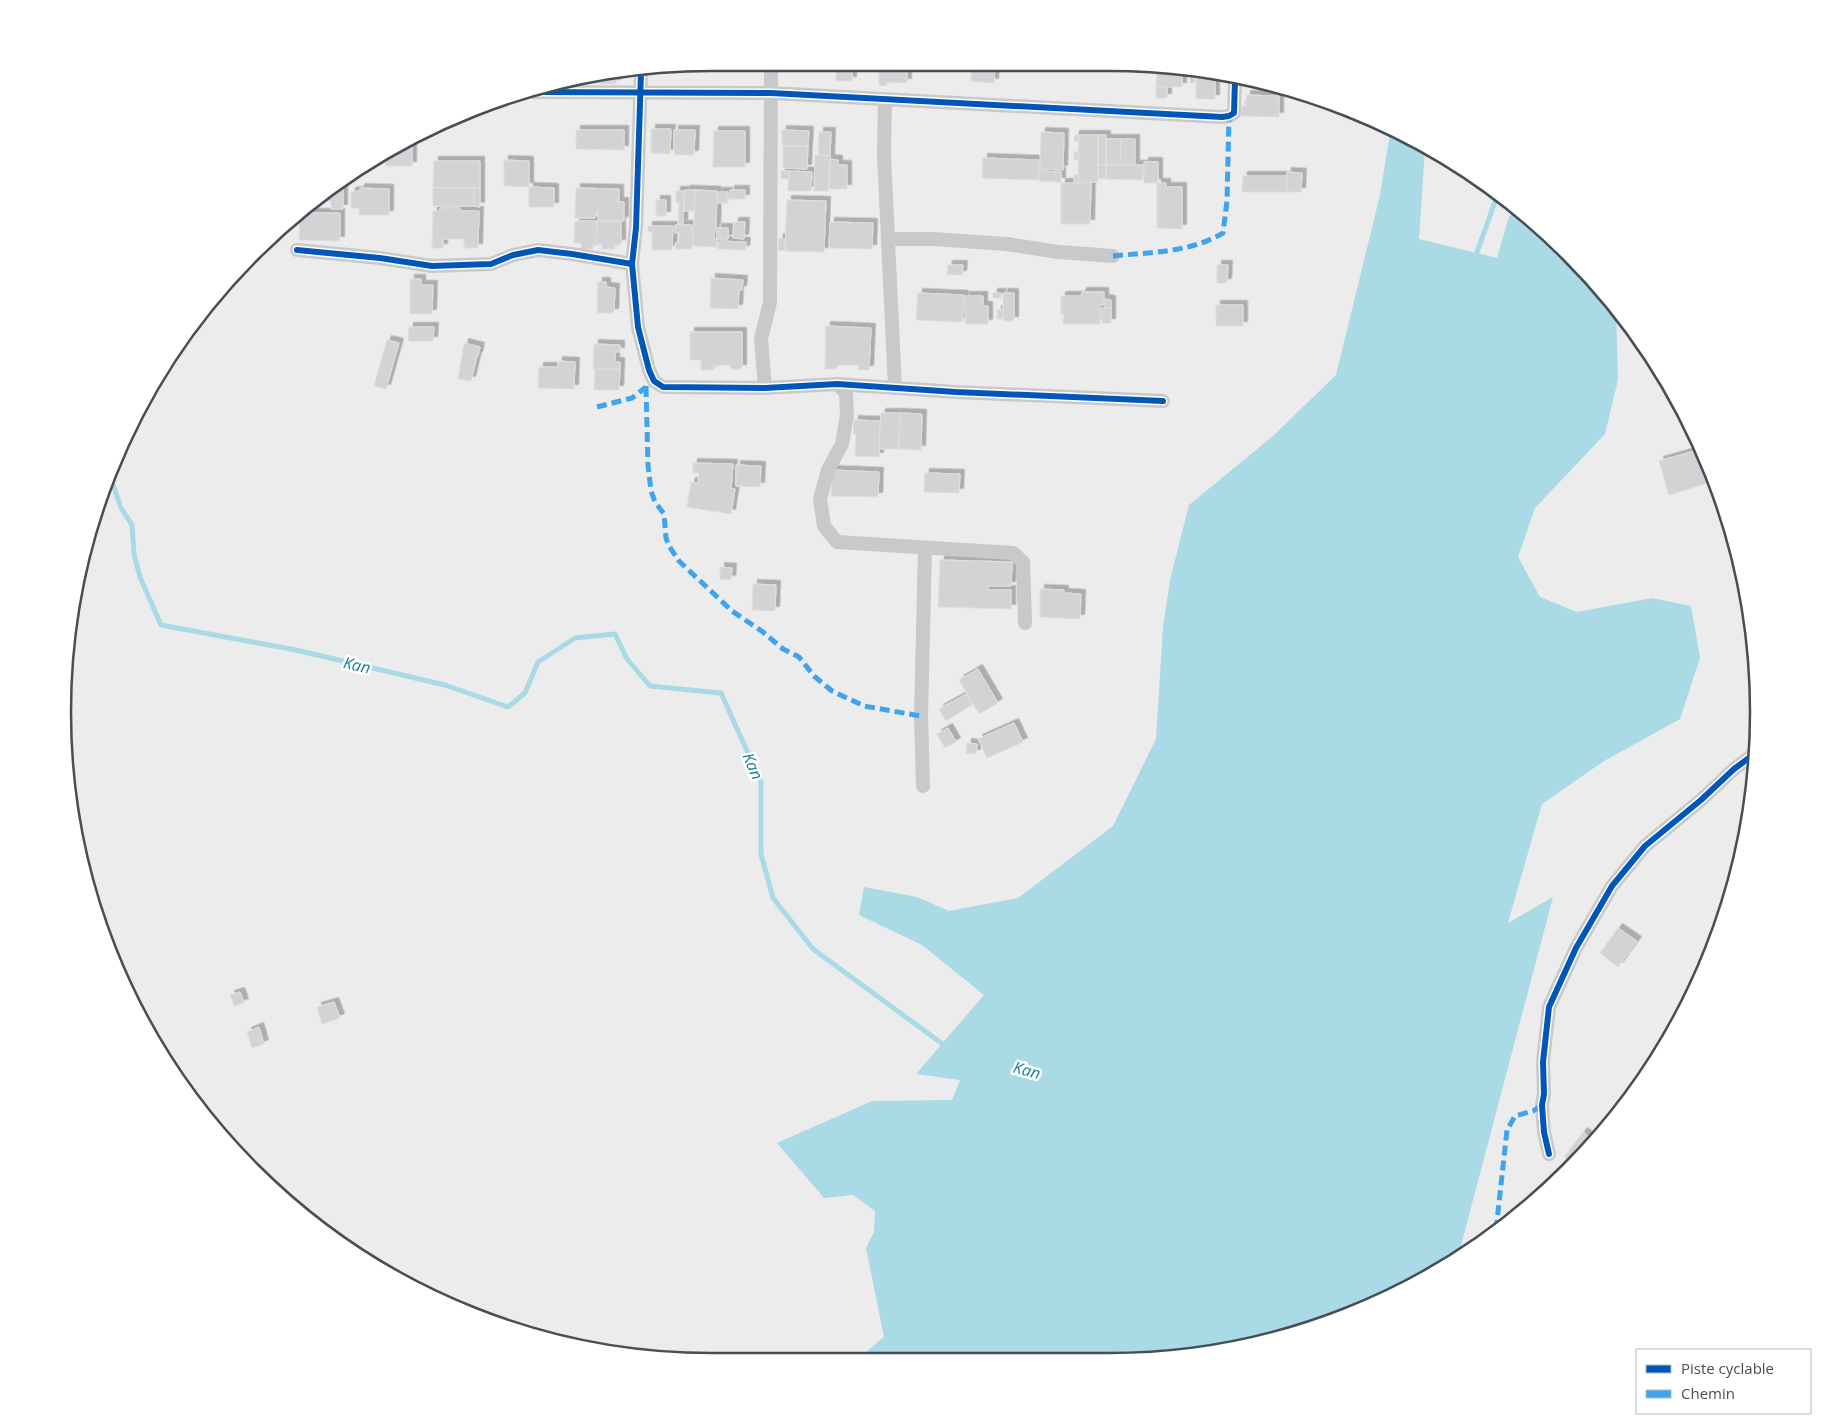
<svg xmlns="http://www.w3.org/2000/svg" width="1821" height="1424" font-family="'Open Sans',sans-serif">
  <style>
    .water { fill: #a9dae6 }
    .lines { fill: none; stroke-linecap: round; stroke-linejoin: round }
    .stream { stroke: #a9dae6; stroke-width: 5 }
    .building { fill: #d3d3d5; stroke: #dededf; filter: url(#shadow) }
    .street { stroke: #c7c9cb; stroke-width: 14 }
    .quiet { stroke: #3fa4ed; stroke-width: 5; stroke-dasharray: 10 5; stroke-linecap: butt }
    .cycleway-casing { stroke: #fff; stroke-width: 9 }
    .cycleway { stroke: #0057b8; stroke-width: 6 }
    .labels { text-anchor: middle; stroke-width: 5; stroke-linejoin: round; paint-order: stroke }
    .water-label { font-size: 16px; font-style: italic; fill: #167f9a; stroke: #fff }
    .rim { fill: none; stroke: #454f57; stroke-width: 2.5 }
  </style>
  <defs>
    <filter id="shadow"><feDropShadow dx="4.5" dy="-4.5" stdDeviation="0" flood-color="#0004"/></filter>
  </defs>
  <rect width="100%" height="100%" fill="#edecec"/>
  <path class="water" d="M1391,127L1425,148L1419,239L1497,258L1509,216L1520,212L1597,284L1616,310L1618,380L1605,434L1535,508L1518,557L1540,597L1577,612L1652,598L1691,606L1700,658L1680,719L1604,761L1542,804L1508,923L1553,897L1458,1257L1434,1274L1318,1327L1152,1360L855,1361L884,1337L866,1248L874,1232L875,1211L853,1195L824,1198L777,1143L872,1101L952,1100L960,1080L916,1074L984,995L922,945L859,915L864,887L917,897L949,911L1018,898L1113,826L1156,739L1163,627L1170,580L1189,505L1274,435L1336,375L1380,195Z"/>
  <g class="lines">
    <path class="stream" d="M1475,258L1498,193
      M111,479L121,508L132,525L134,554L140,577L161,625L296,650L445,685L508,707L525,693L538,662L575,638L615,634L627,659L650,686L721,693L761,782V854L773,898L813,949L948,1048"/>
  </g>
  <path class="building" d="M879,63H907V83L887,82V86L879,85Z
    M971,63H995L994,83L971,81Z
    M1157,65L1182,70V87H1156Z
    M836,67H852V81H836Z
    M1191,72L1196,73V83H1190Z
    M1196,73L1215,77V99H1196Z
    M616,75V84L594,83V78Z
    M1156,87H1167V98H1156Z
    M1246,95L1279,96V117L1241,116V106H1246Z
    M651,129H671L670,154L651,153Z
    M576,130H624V150L576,149Z
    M674,130H695L694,155H674Z
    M782,130L809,131L808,146H782Z
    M714,131H745V167H713Z
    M819,132H831L830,156L818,155Z
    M1041,132L1064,133L1063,170L1040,169Z
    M1075,135H1079L1078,141H1074Z
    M1079,135H1098V182H1078Z
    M1098,135H1106V165H1098Z
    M412,139V166H386V150Z
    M1106,139H1121L1120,165H1106Z
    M1121,139H1135V165H1120Z
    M783,146H808L807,169L783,168Z
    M1074,152H1078V160H1074Z
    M815,155L830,156L828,191H814Z
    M983,158L1039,160L1038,180L982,178Z
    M830,159L838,160V165H847V189H829Z
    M504,160L529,161V187L504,186Z
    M434,161H480V188L433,187Z
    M1144,162H1158V183H1144Z
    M1098,165H1106V179H1098Z
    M1106,165H1143L1142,180L1106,179Z
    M781,171H789V179H781Z
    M789,171L812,172L811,191H788Z
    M1039,171L1061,172V182L1039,181Z
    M1287,172L1302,173L1301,192H1287Z
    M1074,175H1078V182H1074Z
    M1243,176H1288L1287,192H1242Z
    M1061,183H1091L1090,224H1061Z
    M1157,183H1166V187H1182V229L1157,228Z
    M529,187L554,188V207H529Z
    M337,188H343V209H331V201H320Z
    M360,188L389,189V215H359V208H351V192L360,191Z
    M433,188H474V206H433Z
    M474,188H480V207L474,206Z
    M576,188L619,189V202H624V221H598V212H596L595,218H575Z
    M685,190H695L694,211H684Z
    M695,190L717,191L716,228H715L714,239H717V247L693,246Z
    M730,190H745V199H730Z
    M676,191H684L683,224H678L679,203H676Z
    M718,192H728V203H718Z
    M656,200H666V216H656Z
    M787,200L826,201L824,252L785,251Z
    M440,208H460V211H479L478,248H464V239H443V248H432L433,211H440Z
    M305,213H340V241L299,240L300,217Z
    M575,221H597L596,244H593V249H581V243H574Z
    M597,221L621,222V244H615V249H602V244H596Z
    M734,222H745L744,239L733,238Z
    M830,222L873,223L872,249L829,248Z
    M675,225H692V249H675V243H679V233H675Z
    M648,226H673L672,250H652V232H648Z
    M717,228H728V239H717Z
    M779,238L785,239V251L778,250Z
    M719,241L746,242L745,250L718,249Z
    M948,265H963L962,275H947Z
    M1217,265H1228L1227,283H1217Z
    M711,278L743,280L742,290H739L738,309L710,308Z
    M410,279H421V285H433L432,314H410Z
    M598,282H606V287L615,288L614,313H597Z
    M1082,292H1104V305H1100V324H1063L1064,314H1061V296H1081Z
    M918,293L964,295L962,322L916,320Z
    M993,293H1001V298H993Z
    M1003,293H1014V321H1003Z
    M965,296H983V306H988V324H965Z
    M1105,299L1111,300V308H1105Z
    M1216,305H1243V326H1216Z
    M1102,308H1111V323H1102Z
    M997,310H1003V319H997Z
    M826,326L871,328L869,370H858L859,365H837V369H825Z
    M409,327H434L433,341H408Z
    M690,332H742V369H730V365H714V370H701V360H690Z
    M387,340L399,343L386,389L374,386Z
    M464,343L480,347L478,356H477L471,381L458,379Z
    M594,344L620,345V352H615V362H620V369H593Z
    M558,361L575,362L574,389L538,388L539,367H558Z
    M595,369H620L619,390H594Z
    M881,413H900L899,449H879Z
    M900,413L922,414L921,450L899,449Z
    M854,420L880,421L879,457L855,456L856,434H853Z
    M1698,450L1708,483L1669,495L1659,461Z
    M693,463L733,464L731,489H735L731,514L687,507L691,482L698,483L699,473H693Z
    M736,465L761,466L760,487L736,486Z
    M832,470L879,472L878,497L831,496Z
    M925,473L960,474L959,493L924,492Z
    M940,560L1012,562L1011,586H988V590H1011V609L938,607Z
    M720,567L732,568L731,580L720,579Z
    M753,584L776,585L775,611L752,610Z
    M1040,589L1064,590V593L1081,594L1080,619L1040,617Z
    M978,669L998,703L979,714L959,680Z
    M966,694L972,705L946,721L939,709Z
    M1014,723L1023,742L987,758L978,739Z
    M948,728L956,742L945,748L937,734Z
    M967,743L977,744L976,754L966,753Z
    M1618,928L1637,941L1618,967L1600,953Z
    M240,992L244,1003L234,1006L230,995Z
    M334,1002L340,1018L322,1024L317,1007Z
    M259,1027L264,1044L252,1048L247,1032Z
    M1583,1132L1592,1139L1572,1163L1564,1157Z"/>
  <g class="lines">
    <path class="street" d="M641,72L636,228L632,264L638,327L649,370L654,381L663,387L765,388L837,384L956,392L1163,401
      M527,92L771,93L1222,117L1229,116L1234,113L1235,80
      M885,100L884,155L895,388
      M888,239H933L1007,244L1058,252L1113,256
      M297,250L380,258L432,266L491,264L513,255L538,250L572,254L632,264
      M837,384L846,393L847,415L842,444L828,470L820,499L824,526L837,542L1013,553L1023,562L1025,623
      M765,388L761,339L770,302L771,63
      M923,786L921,716L925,548
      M1549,1154L1544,1132L1542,1105L1544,1094L1543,1062L1549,1007L1576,948L1612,886L1645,846L1701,800L1734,769L1757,752"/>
    <path class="quiet" d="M1113,256C1151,252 1189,253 1223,233L1227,201L1229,116
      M646,387L648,465L651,491L655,502L664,514L666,538L669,546L679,561L732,611L763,632L783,649L799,657L814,676L832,691L864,706L921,716
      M597,407L632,398L646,387V385
      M1496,1230L1507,1130L1515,1116L1533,1111L1542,1105"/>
    <defs>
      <path id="cycleway" d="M641,72L636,228L632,264L638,327L649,370L654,381L663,387L765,388L837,384L956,392L1163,401
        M527,92L771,93L1222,117L1229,116L1234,113L1235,80
        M297,250L380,258L432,266L491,264L513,255L538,250L572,254L632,264
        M1549,1154L1544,1132L1542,1105L1544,1094L1543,1062L1549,1007L1576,948L1612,886L1645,846L1701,800L1734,769L1757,752"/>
    </defs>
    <use href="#cycleway" class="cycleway-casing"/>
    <use href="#cycleway" class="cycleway"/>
  </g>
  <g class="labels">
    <g class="water-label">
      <text transform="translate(357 665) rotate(13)" y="6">Kan</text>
      <text transform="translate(753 766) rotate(67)" y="6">Kan</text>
      <text transform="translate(1027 1070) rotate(15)" y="6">Kan</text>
    </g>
  </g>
  <path d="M0 0H1821V1424H0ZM712 71H1109A641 641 0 0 1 1750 712V712A641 641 0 0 1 1109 1353H712A641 641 0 0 1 71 712V712A641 641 0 0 1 712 71Z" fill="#fff" fill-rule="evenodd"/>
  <path class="rim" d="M712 71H1109A641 641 0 0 1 1750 712V712A641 641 0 0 1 1109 1353H712A641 641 0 0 1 71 712V712A641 641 0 0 1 712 71Z"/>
  <rect x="1636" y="1349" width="175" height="65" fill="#ffffff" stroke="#b5b9bc"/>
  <rect x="1646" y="1365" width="25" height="8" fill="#0057b8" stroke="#b5b9bc"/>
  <text x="1681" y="1374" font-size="15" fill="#454f57">Piste cyclable</text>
  <rect x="1646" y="1390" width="25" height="8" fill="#3fa4ed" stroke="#b5b9bc"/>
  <text x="1681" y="1399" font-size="15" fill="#454f57">Chemin</text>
</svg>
